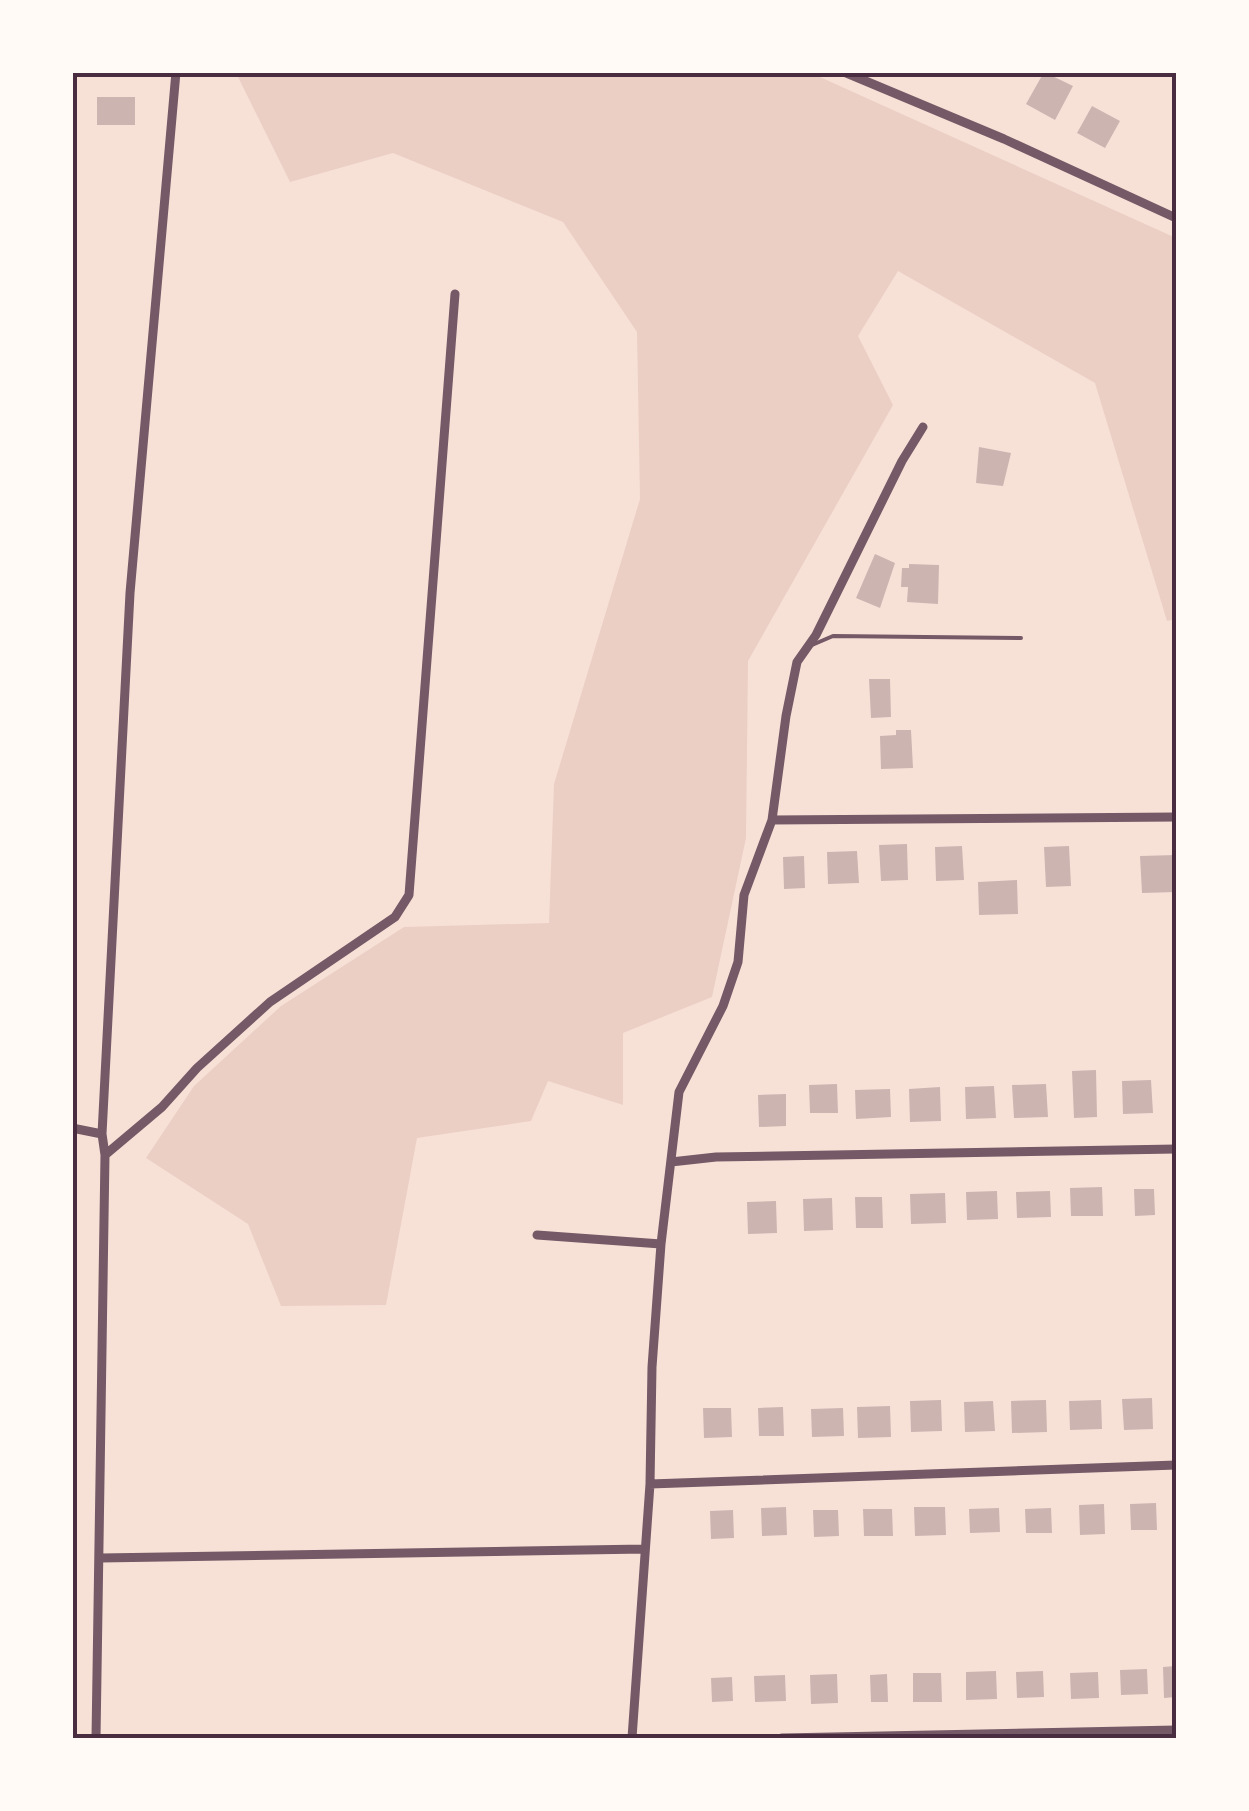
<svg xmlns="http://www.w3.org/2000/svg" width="1249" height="1811" font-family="Overpass,sans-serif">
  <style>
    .green { fill: #ebcfc5 }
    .building { fill: #ccb4b1 }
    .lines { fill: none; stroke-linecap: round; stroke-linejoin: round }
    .service { stroke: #755966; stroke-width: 4 }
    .minor { stroke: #755966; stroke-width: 9 }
    .neatline { fill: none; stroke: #4a2c40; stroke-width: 4 }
  </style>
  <rect width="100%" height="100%" fill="#f7e1d7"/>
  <path class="green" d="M236,73H811L1176,238V619L1167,621L1095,383L898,271L858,336L893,405L748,661L746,838L712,997L623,1033V1105L548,1081L531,1121L417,1138L386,1305L281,1306L248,1224L146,1158L194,1086L281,1006L404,927L549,923L554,784L640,499L637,332L563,222L393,153L290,182Z"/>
  <path class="building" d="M1044,72L1073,86L1055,120L1026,104Z
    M97,97H135V125H97Z
    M1092,106L1120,121L1105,148L1077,133Z
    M979,447L1011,453L1003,486L976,483Z
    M875,554L895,563L880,608L856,598Z
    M909,564L939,565L938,604L907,602L908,587H901L902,568H909Z
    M869,679H890L891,717L871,718Z
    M896,730H911L913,768L881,769L880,736L896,735Z
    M907,844L908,880L881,881L879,845Z
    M962,846L964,880L936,881L935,847Z
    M1069,846L1071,886L1046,887L1044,847Z
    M857,851L859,883L828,884L827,852Z
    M1176,855V892L1142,893L1140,856Z
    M804,856L805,888L784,889L783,857Z
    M1017,880L1018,914L979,915L978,882Z
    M1096,1070L1097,1117L1074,1118L1072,1071Z
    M1151,1080L1153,1113L1123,1114L1122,1081Z
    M837,1084L838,1113H810L809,1085Z
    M1046,1084L1048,1117L1014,1118L1012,1085Z
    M994,1086L996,1118L966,1119L965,1087Z
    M940,1087L941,1121L910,1122L909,1089Z
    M890,1089L891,1117L856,1119L855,1090Z
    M786,1094V1126L759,1127L758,1095Z
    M1102,1187L1103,1216H1071L1070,1188Z
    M1134,1189H1154L1155,1215L1135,1216Z
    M997,1191L998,1219L967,1220L966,1192Z
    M1050,1191L1051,1217L1017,1218L1016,1192Z
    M945,1193L946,1223L911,1224L910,1194Z
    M855,1197H882L883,1228H856Z
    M832,1198L833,1230L804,1231L803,1199Z
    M776,1201L777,1233L748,1234L747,1202Z
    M1152,1398L1153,1429L1124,1430L1122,1399Z
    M941,1400L942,1431L911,1432L910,1401Z
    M1046,1400L1047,1432L1012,1433L1011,1401Z
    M1101,1400L1102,1429L1070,1430L1069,1401Z
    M993,1401L995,1431L965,1432L964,1402Z
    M890,1406L891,1437L858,1438L857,1407Z
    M783,1407L784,1436H759L758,1408Z
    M703,1408H731L732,1437L704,1438Z
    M843,1408L844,1436L812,1437L811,1409Z
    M1156,1503L1157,1530H1131L1130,1504Z
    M1104,1504L1105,1534L1080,1535L1079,1505Z
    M786,1507L787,1535L762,1536L761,1508Z
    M914,1507H945L946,1535L915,1536Z
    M999,1508L1000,1532L970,1533L969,1509Z
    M1051,1508L1052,1533H1026L1025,1509Z
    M863,1509H892L893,1536H864Z
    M733,1510L734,1538L711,1539L710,1511Z
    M813,1510H838L839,1536L814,1537Z
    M1176,1666V1697L1164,1698L1163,1667Z
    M1147,1669L1148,1694L1121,1695L1120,1670Z
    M996,1671L997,1699L966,1700V1672Z
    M1043,1671L1044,1697L1017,1698L1016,1672Z
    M1098,1672L1099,1698L1071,1699L1070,1673Z
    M913,1673H941L942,1702H913Z
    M837,1674L838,1703L811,1704L810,1675Z
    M887,1674L888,1702H871L870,1675Z
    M785,1675L786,1701L755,1702L754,1676Z
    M732,1677L733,1701L712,1702L711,1678Z"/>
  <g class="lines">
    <path class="service" d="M812,645L833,636L1021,638"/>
    <path class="minor" d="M844,72L1004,139L1176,218
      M772,820L1176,817
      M72,1128L102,1134
      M105,1155L162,1107L197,1068L270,1002L395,917L409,895L455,294
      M671,1162L716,1157L1176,1149
      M537,1235L661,1244
      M650,1484L1176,1465
      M101,1558L644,1549
      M96,1738L105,1155L102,1134L130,593L176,72
      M632,1738L650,1484L652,1367L661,1244L679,1092L723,1006L738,962L744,895L772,820L786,716L797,662L816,635L902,461L923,427
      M782,1738L1176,1730"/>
  </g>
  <rect width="1249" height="1811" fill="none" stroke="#fffaf5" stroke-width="150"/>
  <rect x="75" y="75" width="1099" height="1661" class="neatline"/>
</svg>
